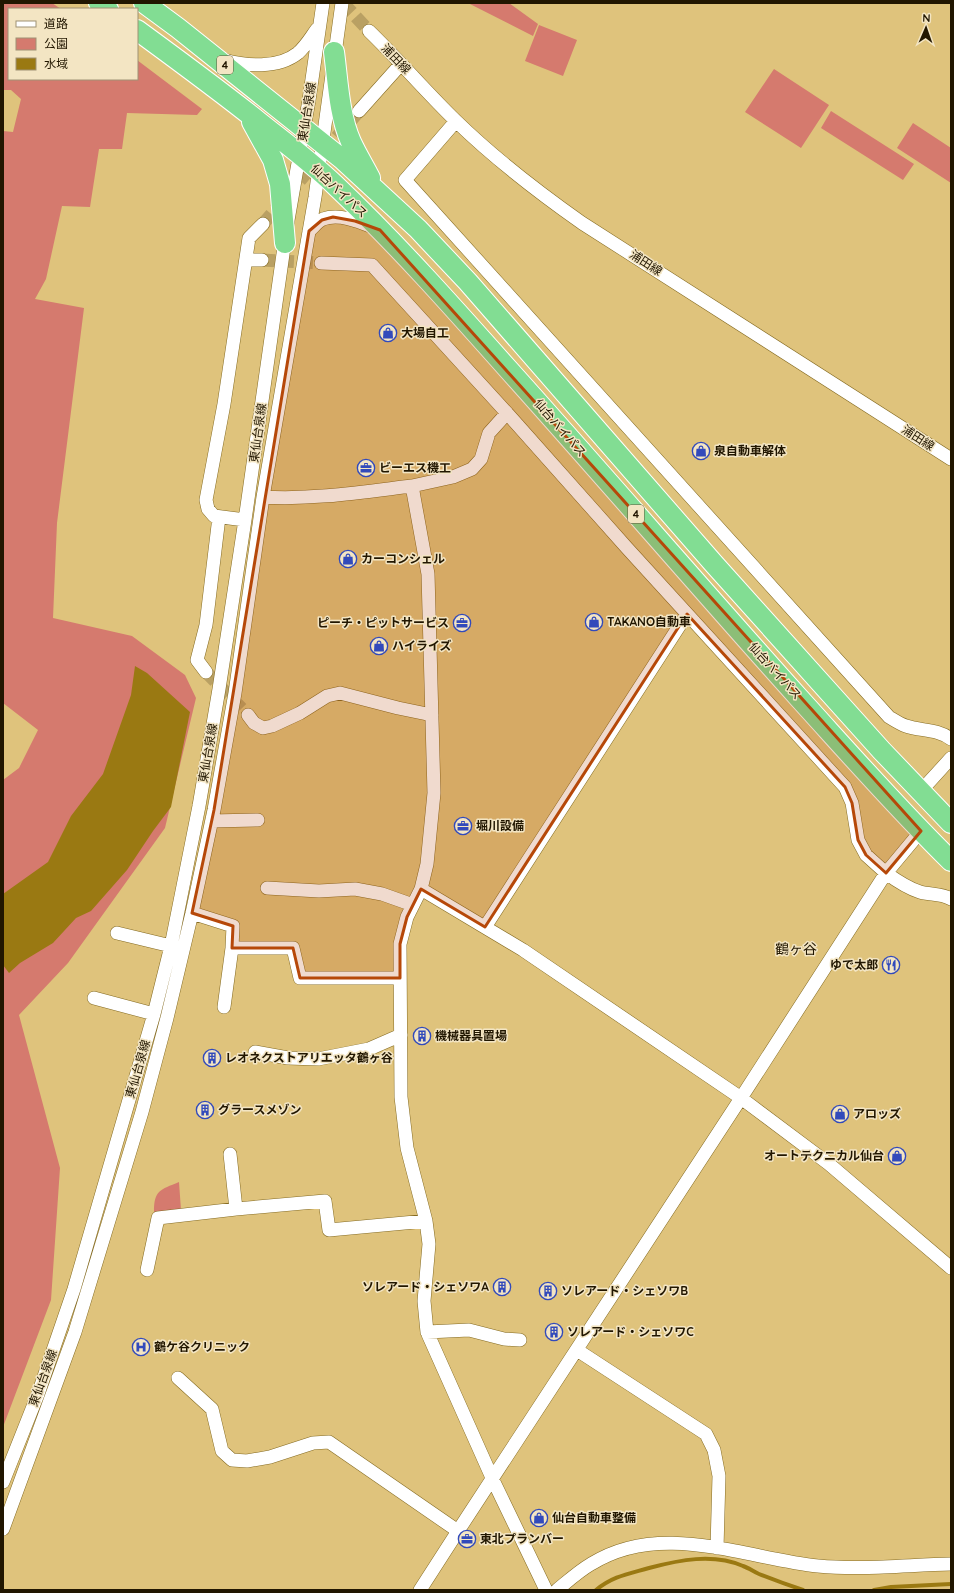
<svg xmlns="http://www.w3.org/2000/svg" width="954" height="1593" font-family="Quicksand,'Noto Sans JP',sans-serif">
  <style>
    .green { fill: #d57a6e }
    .water { fill: #9a7912 }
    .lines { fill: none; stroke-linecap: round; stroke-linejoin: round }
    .stream { stroke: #9a7912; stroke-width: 4 }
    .minor-tunnel { stroke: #b9a063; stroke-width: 13; stroke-dasharray: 13 6; stroke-linecap: butt }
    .minor-casing { stroke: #856b22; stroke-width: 14 }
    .highway-casing { stroke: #fff; stroke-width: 22 }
    .minor { stroke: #fff; stroke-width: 13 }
    .highway { stroke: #82dd93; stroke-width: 20 }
    .marked { fill: #b64809; fill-opacity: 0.2; stroke: #b64809; stroke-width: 3; stroke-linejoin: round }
    .labels { text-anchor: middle; stroke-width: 3; stroke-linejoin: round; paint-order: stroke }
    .shield { fill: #f3e5c3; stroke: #60543a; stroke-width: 1 }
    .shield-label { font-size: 11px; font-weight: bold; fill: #211600 }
    .street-label { font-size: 12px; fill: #211600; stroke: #f3e5c3 }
    .poi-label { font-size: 12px; font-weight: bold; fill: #211600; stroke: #f3e5c3; text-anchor: start }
    .quarter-label { font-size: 14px; fill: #211600; stroke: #f3e5c3 }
  </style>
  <rect width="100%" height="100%" fill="#dfc37c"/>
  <path class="green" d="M3,3H52L61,9H9V79H137V60L202,109L197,115L127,113L122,149H99L90,207L62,206L46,279L35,299L84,308L57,523L53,618L132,636L185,675L196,698L165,828L68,963L19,1015L60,1168L51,1300L3,1427V780L19,768L38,730L3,703V131L13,132L21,99L11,90H3Z
    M468,3H509L538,24L533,36Z
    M539,25L577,40L563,76L525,61Z
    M774,69L829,105L801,148L745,112Z
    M831,111L914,164L903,180L821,128Z
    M913,123L951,148V183L897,148Z
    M179,1182L181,1210L154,1212C154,1190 160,1190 179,1182Z"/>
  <path class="water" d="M135,666L147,673L190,712L171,807L153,831L127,870L91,911L76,918L53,943L20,963L9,973L3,965V894L48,862L71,816L103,774L131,695Z"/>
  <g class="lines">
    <path class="stream" d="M596,1590C613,1576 628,1574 649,1568C679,1560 713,1553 743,1566C749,1568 754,1572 759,1574C774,1580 788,1585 803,1590
      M874,1590L891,1587L951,1584"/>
    <path class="minor-tunnel" d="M343,3L369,31
      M263,224L359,111
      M262,260L321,263
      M206,672L248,715"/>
    <defs>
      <path id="minor" d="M369,31C399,60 426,92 456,121C495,159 538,192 582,223L951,459
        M224,60C246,66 278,69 298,53C306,46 311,37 317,29
        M359,111L401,64
        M456,121L405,180L889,717C894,720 900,724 906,726C921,731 938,729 951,739
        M309,231C313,228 318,221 323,219C340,213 360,222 375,228
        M246,260H262
        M321,263L372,265L507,413L489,433L481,459L472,469L453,477L412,486
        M507,413L627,548L845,787L852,803L858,840L866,855L886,873L921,831
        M263,497C313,500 363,492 412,486L428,574L434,793L427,864L421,889L407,917L400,944L401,1097L407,1148L426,1221L429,1244L424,1301L427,1332L493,1480L546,1590
        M245,520L214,516L208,509L206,500L224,404L249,238L263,224
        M206,672L197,660L206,625L219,517
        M248,715L254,723L263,728L272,726L300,713L327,696L340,693L398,708L432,715
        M920,792L951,758
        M212,821L258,820
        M267,888L319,891L355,889L382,894L413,905
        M421,889L523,950L741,1098L829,1164L951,1268
        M192,913L233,926L232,948L224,1007
        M485,927L687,614
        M117,933L171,946
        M232,948H293L300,978H400
        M94,998L154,1014
        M255,1052L288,1058L318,1059L369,1049L401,1035
        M230,1154L236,1209
        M147,1270L158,1218L236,1209L325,1201L329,1230L426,1221
        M427,1332L469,1330L504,1339L520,1340
        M577,1350L706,1434L714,1450L719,1476L717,1548
        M178,1378L212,1409L222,1451L232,1460L247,1461L270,1457L313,1443L329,1442L458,1531L741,1098L886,873C897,881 907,888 920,892C930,895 941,893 951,899
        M3,1482L38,1394L74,1289L154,1014L171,946L199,806L219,689L245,520L287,226L309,100L323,3
        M3,1529L75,1332L142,1112L167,1018L192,913L214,810L235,693L263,497L315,197L342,3
        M420,1590L458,1531
        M557,1590C568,1581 579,1571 591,1564C661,1520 744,1558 818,1566C862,1570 907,1565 951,1564"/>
      <path id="highway" d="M99,3L108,9
        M144,3L178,28L342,159L418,229L468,282L714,564L882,751L951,823
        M137,30C178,60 219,90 259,122C284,142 311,162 335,185C396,243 452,306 508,369C606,478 701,589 799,698C849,753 898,809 951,861
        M334,52C338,82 339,115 351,142C357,155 364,166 370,178
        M252,122L273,160L280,184L285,243"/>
    </defs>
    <use href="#minor" class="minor-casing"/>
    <use href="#highway" class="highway-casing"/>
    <use href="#minor" class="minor"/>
    <use href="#highway" class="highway"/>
  </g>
  <path class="marked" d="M333,217L355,221L380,230L921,831L886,873L866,855L858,840L852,803L845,787L687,614L485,927L421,889L407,917L400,944V978H300L293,948H232L233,926L192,913L214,810L309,231L322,220Z"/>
  <defs>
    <symbol id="shop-ring" viewBox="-11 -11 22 22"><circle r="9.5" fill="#f3e5c3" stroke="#324abb" stroke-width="1.5"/><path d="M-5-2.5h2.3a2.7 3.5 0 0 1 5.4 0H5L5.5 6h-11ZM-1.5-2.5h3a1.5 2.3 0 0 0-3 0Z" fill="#324abb"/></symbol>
    <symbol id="office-ring" viewBox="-11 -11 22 22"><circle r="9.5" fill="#f3e5c3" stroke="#324abb" stroke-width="1.5"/><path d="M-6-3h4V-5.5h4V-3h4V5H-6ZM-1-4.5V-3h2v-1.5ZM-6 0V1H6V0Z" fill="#324abb"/></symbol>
    <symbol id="restaurant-ring" viewBox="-11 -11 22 22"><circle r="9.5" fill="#f3e5c3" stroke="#324abb" stroke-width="1.5"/><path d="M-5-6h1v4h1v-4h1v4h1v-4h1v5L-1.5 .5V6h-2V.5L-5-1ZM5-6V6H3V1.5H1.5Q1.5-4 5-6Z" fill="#324abb"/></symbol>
    <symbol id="building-ring" viewBox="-11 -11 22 22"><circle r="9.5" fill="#f3e5c3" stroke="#324abb" stroke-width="1.5"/><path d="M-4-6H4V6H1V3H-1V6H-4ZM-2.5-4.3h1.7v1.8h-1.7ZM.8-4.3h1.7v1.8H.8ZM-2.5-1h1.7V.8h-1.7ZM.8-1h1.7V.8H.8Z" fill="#324abb"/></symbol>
    <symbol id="hospital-ring" viewBox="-11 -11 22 22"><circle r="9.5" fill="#f3e5c3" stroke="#324abb" stroke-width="1.5"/><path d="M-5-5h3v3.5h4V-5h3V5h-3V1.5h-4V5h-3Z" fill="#324abb"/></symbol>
  </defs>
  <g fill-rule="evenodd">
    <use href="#shop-ring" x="378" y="323" width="20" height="20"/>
    <use href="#shop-ring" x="691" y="441" width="20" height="20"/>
    <use href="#office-ring" x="356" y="458" width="20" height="20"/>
    <use href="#shop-ring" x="338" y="549" width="20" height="20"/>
    <use href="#shop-ring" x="584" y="612" width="20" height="20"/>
    <use href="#office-ring" x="452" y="613" width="20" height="20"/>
    <use href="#shop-ring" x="369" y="636" width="20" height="20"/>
    <use href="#office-ring" x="453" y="816" width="20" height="20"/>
    <use href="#restaurant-ring" x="881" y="955" width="20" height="20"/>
    <use href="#building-ring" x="412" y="1026" width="20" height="20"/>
    <use href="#building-ring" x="202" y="1048" width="20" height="20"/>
    <use href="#building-ring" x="195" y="1100" width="20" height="20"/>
    <use href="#shop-ring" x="830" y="1104" width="20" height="20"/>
    <use href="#shop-ring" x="887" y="1146" width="20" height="20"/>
    <use href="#building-ring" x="492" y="1277" width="20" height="20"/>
    <use href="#building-ring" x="538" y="1281" width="20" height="20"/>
    <use href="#building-ring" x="544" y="1322" width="20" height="20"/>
    <use href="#hospital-ring" x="131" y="1337" width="20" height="20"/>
    <use href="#shop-ring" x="529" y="1508" width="20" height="20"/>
    <use href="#office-ring" x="457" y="1529" width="20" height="20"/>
  </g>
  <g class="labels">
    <g class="shield">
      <rect x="217" y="56" width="16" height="18" rx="3"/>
      <rect x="628" y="505" width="16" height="18" rx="3"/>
    </g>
    <g class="shield-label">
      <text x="225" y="69">4</text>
      <text x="636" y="518">4</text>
    </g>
    <g class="street-label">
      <text transform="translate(396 59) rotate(46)" y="4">浦田線</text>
      <text transform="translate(307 112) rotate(-81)" y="4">東仙台泉線</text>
      <text transform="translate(339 191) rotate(43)" y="4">仙台バイパス</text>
      <text transform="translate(646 263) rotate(33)" y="4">浦田線</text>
      <text transform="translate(560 428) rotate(49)" y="4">仙台バイパス</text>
      <text transform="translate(258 433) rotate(-82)" y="4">東仙台泉線</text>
      <text transform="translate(918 438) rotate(33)" y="4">浦田線</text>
      <text transform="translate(775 671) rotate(48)" y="4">仙台バイパス</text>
      <text transform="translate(208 753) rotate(-80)" y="4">東仙台泉線</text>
      <text transform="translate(138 1069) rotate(-74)" y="4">東仙台泉線</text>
      <text transform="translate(43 1378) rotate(-70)" y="4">東仙台泉線</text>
    </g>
    <g class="poi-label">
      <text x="401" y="337">大場自工</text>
      <text x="714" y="455">泉自動車解体</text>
      <text x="379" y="472">ビーエス機工</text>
      <text x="361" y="563">カーコンシェル</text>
      <text x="607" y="626">TAKANO自動車</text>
      <text x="449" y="627" text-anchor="end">ピーチ・ピットサービス</text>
      <text x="392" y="650">ハイライズ</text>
      <text x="476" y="830">堀川設備</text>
      <text x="878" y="969" text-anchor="end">ゆで太郎</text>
      <text x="435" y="1040">機械器具置場</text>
      <text x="225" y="1062">レオネクストアリエッタ鶴ヶ谷</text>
      <text x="218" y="1114">グラースメゾン</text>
      <text x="853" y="1118">アロッズ</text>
      <text x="884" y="1160" text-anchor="end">オートテクニカル仙台</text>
      <text x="489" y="1291" text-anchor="end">ソレアード・シェソワA</text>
      <text x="561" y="1295">ソレアード・シェソワB</text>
      <text x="567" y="1336">ソレアード・シェソワC</text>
      <text x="154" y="1351">鶴ケ谷クリニック</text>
      <text x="552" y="1522">仙台自動車整備</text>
      <text x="480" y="1543">東北プランバー</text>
    </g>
    <g class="quarter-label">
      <text x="796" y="954">鶴ヶ谷</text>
    </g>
  </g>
  <rect width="954" height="1593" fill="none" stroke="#211600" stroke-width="8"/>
  <rect x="8" y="8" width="130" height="72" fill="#f3e5c3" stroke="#9f9275"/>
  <rect x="16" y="21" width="20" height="6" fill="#ffffff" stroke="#9f9275"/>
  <text x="44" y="28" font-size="12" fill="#211600">道路</text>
  <rect x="16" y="38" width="20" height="12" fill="#d57a6e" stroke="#9f9275"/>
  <text x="44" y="48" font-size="12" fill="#211600">公園</text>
  <rect x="16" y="58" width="20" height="12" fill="#9a7912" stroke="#9f9275"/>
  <text x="44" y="68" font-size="12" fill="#211600">水域</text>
  <g transform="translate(926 28) rotate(2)" stroke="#f3e5c3" stroke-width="3" paint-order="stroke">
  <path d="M0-3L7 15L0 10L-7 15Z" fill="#211600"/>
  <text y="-6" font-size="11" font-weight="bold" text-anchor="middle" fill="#211600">N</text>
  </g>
</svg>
